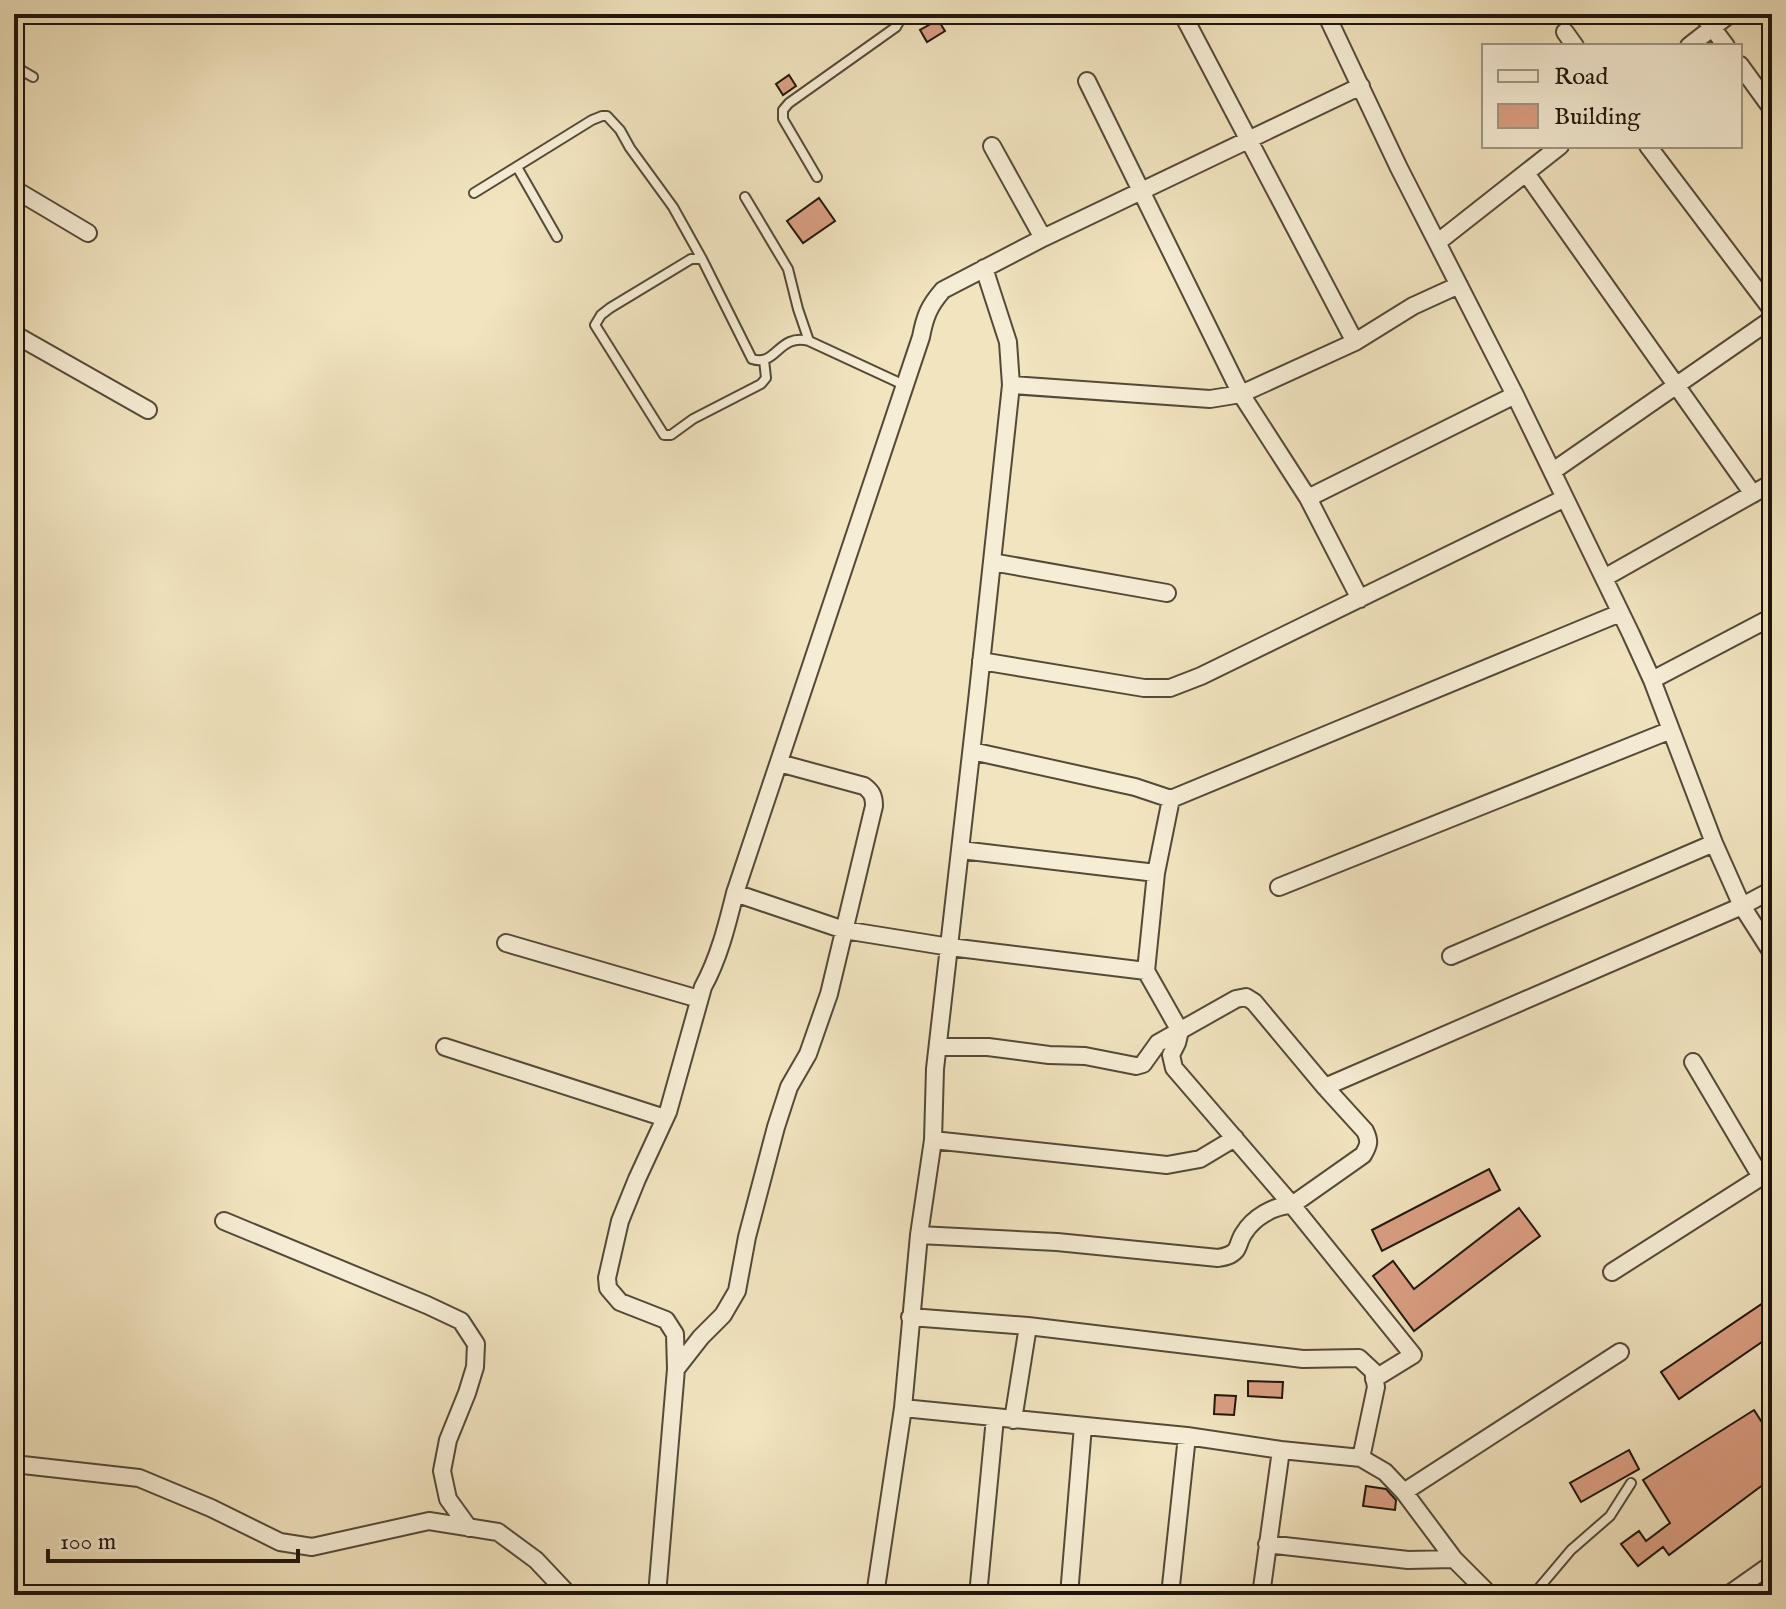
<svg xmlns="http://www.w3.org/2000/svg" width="1786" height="1609" font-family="'IM FELL English',serif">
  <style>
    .building { fill: #db9f83; stroke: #1f150b; stroke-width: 2 }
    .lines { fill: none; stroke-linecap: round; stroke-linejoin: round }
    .service-casing { stroke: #544938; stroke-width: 12 }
    .minor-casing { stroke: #544938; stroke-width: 20 }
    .service { stroke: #f6edd5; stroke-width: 8 }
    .minor { stroke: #f6edd5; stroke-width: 16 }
  </style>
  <rect width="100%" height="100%" fill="#f1e4bf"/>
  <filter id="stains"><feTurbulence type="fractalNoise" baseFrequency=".0025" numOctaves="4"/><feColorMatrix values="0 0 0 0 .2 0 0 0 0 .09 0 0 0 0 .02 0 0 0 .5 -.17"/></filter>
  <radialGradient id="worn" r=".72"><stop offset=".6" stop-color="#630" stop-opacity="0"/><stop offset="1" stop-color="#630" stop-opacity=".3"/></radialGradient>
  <path class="building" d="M938,20L945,31L927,42L920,30Z
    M789,75L796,86L783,95L776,84Z
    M819,198L835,221L803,243L787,221Z
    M1489,1169L1500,1190L1382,1251L1372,1230Z
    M1519,1208L1540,1236L1414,1331L1373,1276L1393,1261L1414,1289Z
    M1772,1297V1335L1679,1399L1661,1372Z
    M1248,1381L1283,1382L1282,1398L1248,1396Z
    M1215,1395L1236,1396L1234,1415L1214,1414Z
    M1754,1410L1772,1438V1478L1669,1555L1663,1547L1638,1566L1621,1544L1639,1531L1646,1541L1670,1523L1643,1480Z
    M1629,1450L1639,1469L1581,1502L1570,1483Z
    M1366,1486L1386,1489L1396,1500L1395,1510L1363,1506Z"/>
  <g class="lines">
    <defs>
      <path id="service" d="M14,66L33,77
        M517,167L557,237
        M817,177L783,119V110L789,103L896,27L900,20L901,14
        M474,193L592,120L602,116H607L620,130L630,148L673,207L702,259
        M745,197L788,269L798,309L809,341
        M764,360L766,378L761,384L693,419L671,435H664L595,325L601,315L610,308L691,259H702L752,359C777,367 778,333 809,341L904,385
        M1533,1595L1571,1550L1610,1516L1631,1483"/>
      <path id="minor" d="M1326,14L1399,168L1515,395L1631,634L1652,680L1714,843L1742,906L1772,953
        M1702,14L1726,46
        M1183,15L1355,342
        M1565,32L1575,46
        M1689,46L1730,14
        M1740,65L1772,109
        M1087,81L1241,394L1308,498L1360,599
        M992,146L1043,238
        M1648,146L1772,310
        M1526,173L1753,494
        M14,189L88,233
        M1438,242L1560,146
        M14,334L148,410
        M1011,385L1210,399L1241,394L1355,342L1413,306L1459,285
        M1553,471L1772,319
        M1308,498L1515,395
        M992,562L1167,593
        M1604,578L1772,483
        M981,661L1144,688H1170L1201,676L1565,498
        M1652,680L1772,617
        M972,751L1135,787L1171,799
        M961,850L1156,873
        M1279,887L1671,730
        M735,893L844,930L950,947L1146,971L1156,873L1171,799L1620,613
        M506,943L699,999
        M1451,956L1714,843
        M1146,971L1180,1031L1177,1043L1171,1055L1174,1068L1292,1205L1413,1355L1374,1379
        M445,1047L665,1118
        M1693,1062L1761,1177
        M1325,1087L1742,906L1772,890
        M933,1140L1167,1165L1200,1159L1235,1138
        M224,1221L427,1305L461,1321L476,1344L475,1367L467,1393L448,1440L442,1471L448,1499L469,1528
        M919,1235L1057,1242L1218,1258C1224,1257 1231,1256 1236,1250C1239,1246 1240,1238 1244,1233C1253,1218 1274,1205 1292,1205L1363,1155C1369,1145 1370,1141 1365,1131L1325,1087L1254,1002L1246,997L1236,999L1158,1043L1143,1064L1136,1066L1085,1056L1049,1055L988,1047H938
        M1612,1272L1772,1170
        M910,1317L1028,1326L1303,1359L1359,1358L1373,1371L1376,1387L1361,1458
        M676,1369L701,1337L723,1315L737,1291L747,1237L776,1127L789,1087L808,1054L829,994L874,806C874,796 872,792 864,786L779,763
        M903,1408L1187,1436L1281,1450L1361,1458L1385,1472L1404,1492L1454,1559L1490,1595
        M1013,1420L1028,1326
        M14,1464L139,1478L211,1508L280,1542L312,1547L429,1521L498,1532L536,1560L569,1595
        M1404,1492L1620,1352
        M1267,1544L1408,1560L1454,1559
        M657,1595L676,1369L675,1334L666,1320L620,1302L608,1288L607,1278L620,1221L637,1179L668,1112L703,987C719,958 727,925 735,893L921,337C925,316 929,306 943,290L1043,238L1361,86
        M875,1595L903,1408L919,1235L933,1140L935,1069L977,701L1011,385L1008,342L984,268
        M978,1595L995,1418
        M1069,1595L1083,1426
        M1170,1595L1187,1436
        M1261,1595L1281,1450
        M1728,1595L1772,1564"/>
    </defs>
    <use href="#service" class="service-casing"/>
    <use href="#minor" class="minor-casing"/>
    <use href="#service" class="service"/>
    <use href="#minor" class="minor"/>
  </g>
  <rect width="1786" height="1609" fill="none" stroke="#f1e4bf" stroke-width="48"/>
  <rect x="16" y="16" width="1754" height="1577" fill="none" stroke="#1f150b" stroke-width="4"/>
  <rect x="24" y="24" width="1738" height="1561" fill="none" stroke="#1f150b" stroke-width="2"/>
  <rect x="1482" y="44" width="260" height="104" fill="#f6edd5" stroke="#a09784" stroke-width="2"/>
  <rect x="1498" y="70" width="40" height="12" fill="#f6edd5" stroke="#a09784" stroke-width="2"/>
  <text x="1554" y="84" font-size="24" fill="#1f150b">Road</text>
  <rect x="1498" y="104" width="40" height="24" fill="#db9f83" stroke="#a09784" stroke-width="2"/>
  <text x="1554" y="124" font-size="24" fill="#1f150b">Building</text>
  <path d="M48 1549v12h250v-12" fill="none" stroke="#1f150b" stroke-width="4"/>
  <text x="60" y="1549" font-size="24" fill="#1f150b" stroke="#f6edd5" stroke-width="6" paint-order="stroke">100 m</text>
  <rect width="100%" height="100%" filter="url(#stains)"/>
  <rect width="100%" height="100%" fill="url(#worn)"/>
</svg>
